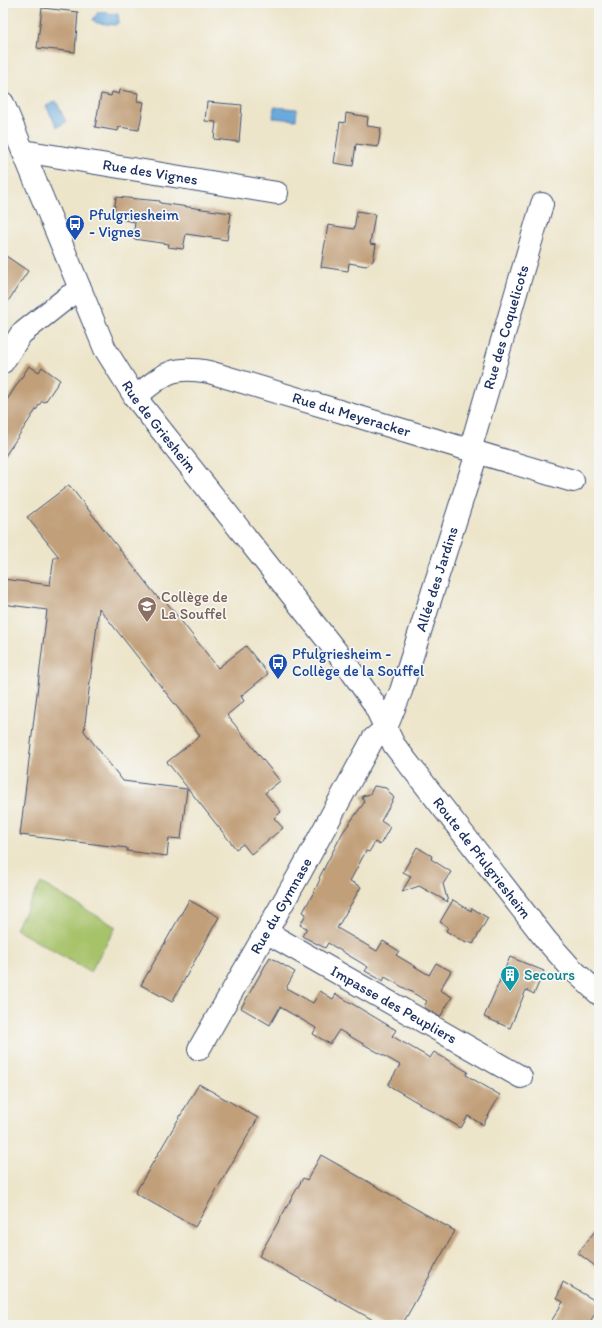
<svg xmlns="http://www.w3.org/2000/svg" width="602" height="1328" font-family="Itim,sans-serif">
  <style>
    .green { fill: #a7c36a; stroke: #617964 }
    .water { fill: #6aaadd; stroke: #426c9e }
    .building { fill: #c19f79 }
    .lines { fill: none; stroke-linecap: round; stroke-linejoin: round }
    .minor-casing { stroke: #3a4a6e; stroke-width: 24 }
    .minor { stroke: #fff; stroke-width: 22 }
    .labels { text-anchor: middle; stroke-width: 3.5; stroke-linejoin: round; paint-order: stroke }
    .street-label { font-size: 15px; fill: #1b2f5e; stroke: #f6f6f2 }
    .transit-label { font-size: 15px; fill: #164399; stroke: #f6f6f2; text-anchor: start }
    .education-label { font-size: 15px; fill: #785e54; stroke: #f6f6f2; text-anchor: start }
    .culture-label { font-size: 15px; fill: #0d838f; stroke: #f6f6f2; text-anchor: start }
  </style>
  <rect width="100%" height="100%" fill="#f6f6f2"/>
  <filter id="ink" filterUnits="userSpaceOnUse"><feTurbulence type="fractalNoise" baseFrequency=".025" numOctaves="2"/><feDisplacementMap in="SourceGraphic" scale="8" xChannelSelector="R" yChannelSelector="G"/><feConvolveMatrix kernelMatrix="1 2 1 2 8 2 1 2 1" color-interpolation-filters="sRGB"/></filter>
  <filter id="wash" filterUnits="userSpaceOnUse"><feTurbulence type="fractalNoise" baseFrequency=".012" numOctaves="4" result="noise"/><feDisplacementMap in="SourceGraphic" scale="16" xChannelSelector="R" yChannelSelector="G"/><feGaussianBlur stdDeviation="0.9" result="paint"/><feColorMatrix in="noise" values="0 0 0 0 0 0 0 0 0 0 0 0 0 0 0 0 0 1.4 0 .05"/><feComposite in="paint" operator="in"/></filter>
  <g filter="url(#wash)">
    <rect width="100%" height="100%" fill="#ede5ca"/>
    <path class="green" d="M41,883L116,927L90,972L15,929Z"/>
    <path class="water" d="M98,12L118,14L119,22L115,25L97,23L93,20Z
      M56,101L66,122L57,127L46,106Z
      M274,107L297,109L296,120L273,118Z"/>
    <g id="blocks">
      <path class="building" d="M42,8L78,12L75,52L37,48Z
        M120,90L138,93L137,101L144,102L139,130L119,127L118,131L95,127L101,94L111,96L112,92L119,94Z
        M207,102L242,105L239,142L214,139L216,122L205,121Z
        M346,113L368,117L367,126L381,128L378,147L356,144L353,166L334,163L340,122L345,123Z
        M116,197L160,201V203L231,213L227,240L186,234L183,249L168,247L169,244L133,239L135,222L113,218Z
        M357,211L375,214L370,244L376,245L373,261L366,266L349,263L348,271L321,267L328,225L354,229Z
        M3,254L28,271L3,309Z
        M29,366L39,372L42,367L60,380L45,402L42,401L3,459V406Z
        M69,485L158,598L164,599L218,668L246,646L268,674L241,696L244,701L227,715L280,781L265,793L281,812L274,818L283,828L251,854L243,844L236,849L167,762L200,736L99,608L84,731L123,781L187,789L181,839L169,838L167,856L127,851V848L20,835L47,610L3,604V579L50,585L54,557H59L27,517Z
        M374,786L386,788L394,798L381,821L390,827L380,845L375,842L369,852L366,851L350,881L361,887L337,928L377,951L383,941L399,951L396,955L429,975L436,963L451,971L440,990L452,997L440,1017L424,1007L427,1001L385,977L383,981L365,971L368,967L328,943L325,948L302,936L307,928L300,925L306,914L303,912L316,888L320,879L319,878L343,832L364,803L362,796L370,794Z
        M417,847L432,856L431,859L451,872L443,884L448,902L419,886L402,892L411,876L403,872Z
        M189,900L219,917L172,1002L141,985Z
        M453,900L471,911L472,908L488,918L473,944L467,941L466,943L446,931L448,927L440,922Z
        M270,957L295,972L286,988L313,1003L320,991L333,999L336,994L396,1030L392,1036L430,1058L434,1052L468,1072L466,1075L500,1095L483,1125L468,1116L461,1128L388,1085L400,1065L339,1030L330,1044L313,1034L316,1028L280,1007L270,1025L241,1008Z
        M510,957L544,971L534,994L526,990L510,1028L484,1017Z
        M199,1084L258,1118L195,1227L135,1193Z
        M321,1155L455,1231L402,1325H382L259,1256L303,1178L307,1180Z
        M599,1226V1269L578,1253Z
        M563,1282L599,1303V1307L588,1325H549L563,1302L557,1298Z"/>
    </g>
  </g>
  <g filter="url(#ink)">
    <use href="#blocks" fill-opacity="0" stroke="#3a4a6e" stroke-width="1"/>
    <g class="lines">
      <defs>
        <g id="minor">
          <path id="s1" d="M3,103L105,349L135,397L347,665L373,702L394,745L546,940L571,968L599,994"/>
          <path id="s2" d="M23,151L277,193"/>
          <path d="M3,362L21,334L69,296L81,290"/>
          <path id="s3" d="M135,397C165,374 170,365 209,372L573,481"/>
          <path id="s4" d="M470,450L542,204"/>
          <path id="s5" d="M266,932L521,1077"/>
          <path id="s6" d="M199,1049L300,873L373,739L386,728L401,691L477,453"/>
        </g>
      </defs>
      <use href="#minor" class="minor-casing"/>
      <use href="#minor" class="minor"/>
    </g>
  </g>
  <defs>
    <symbol id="bus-pin" viewBox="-11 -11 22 30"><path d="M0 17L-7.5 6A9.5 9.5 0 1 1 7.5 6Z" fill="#1a4fb4" stroke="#f6f6f2"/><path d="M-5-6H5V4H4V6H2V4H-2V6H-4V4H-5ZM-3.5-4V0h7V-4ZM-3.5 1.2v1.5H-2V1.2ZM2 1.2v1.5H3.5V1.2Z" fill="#fff"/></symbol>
    <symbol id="school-pin" viewBox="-11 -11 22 30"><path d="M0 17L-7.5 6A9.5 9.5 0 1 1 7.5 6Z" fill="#8d6e63" stroke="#f6f6f2"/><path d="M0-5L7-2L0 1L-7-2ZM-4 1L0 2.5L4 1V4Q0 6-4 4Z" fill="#fff"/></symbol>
    <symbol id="building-pin" viewBox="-11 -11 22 30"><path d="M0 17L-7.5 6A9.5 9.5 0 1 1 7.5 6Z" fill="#0f9aa8" stroke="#f6f6f2"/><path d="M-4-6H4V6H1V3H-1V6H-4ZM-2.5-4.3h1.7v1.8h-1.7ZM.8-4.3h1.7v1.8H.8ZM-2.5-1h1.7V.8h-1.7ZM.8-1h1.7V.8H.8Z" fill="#fff"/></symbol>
  </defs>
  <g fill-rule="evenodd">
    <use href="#bus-pin" x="64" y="213" width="22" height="30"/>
    <use href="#school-pin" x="136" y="595" width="22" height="30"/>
    <use href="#bus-pin" x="267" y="652" width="22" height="30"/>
    <use href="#building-pin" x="499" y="964" width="22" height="30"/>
  </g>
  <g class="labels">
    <g class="street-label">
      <text dy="5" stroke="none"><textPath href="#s2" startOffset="129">Rue des Vignes</textPath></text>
      <text dy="5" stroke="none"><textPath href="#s4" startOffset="128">Rue des Coquelicots</textPath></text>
      <text dy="5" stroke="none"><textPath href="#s3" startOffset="231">Rue du Meyeracker</textPath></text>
      <text dy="5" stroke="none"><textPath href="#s1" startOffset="361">Rue de Griesheim</textPath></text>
      <text dy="5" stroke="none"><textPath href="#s6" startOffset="530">Allée des Jardins</textPath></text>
      <text dy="5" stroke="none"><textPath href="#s1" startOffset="901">Route de Pfulgriesheim</textPath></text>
      <text dy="5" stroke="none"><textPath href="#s6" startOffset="165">Rue du Gymnase</textPath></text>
      <text dy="5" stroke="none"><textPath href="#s5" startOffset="147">Impasse des Peupliers</textPath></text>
    </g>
    <g class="transit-label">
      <text x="89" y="220">Pfulgriesheim<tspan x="89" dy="17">- Vignes</tspan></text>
      <text x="292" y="659">Pfulgriesheim -<tspan x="292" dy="17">Collège de la Souffel</tspan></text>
    </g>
    <g class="education-label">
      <text x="161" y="602">Collège de<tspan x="161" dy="17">La Souffel</tspan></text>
    </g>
    <g class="culture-label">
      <text x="524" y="980">Secours</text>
    </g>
  </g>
  <rect width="602" height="1328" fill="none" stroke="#f6f6f2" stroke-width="16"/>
</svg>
